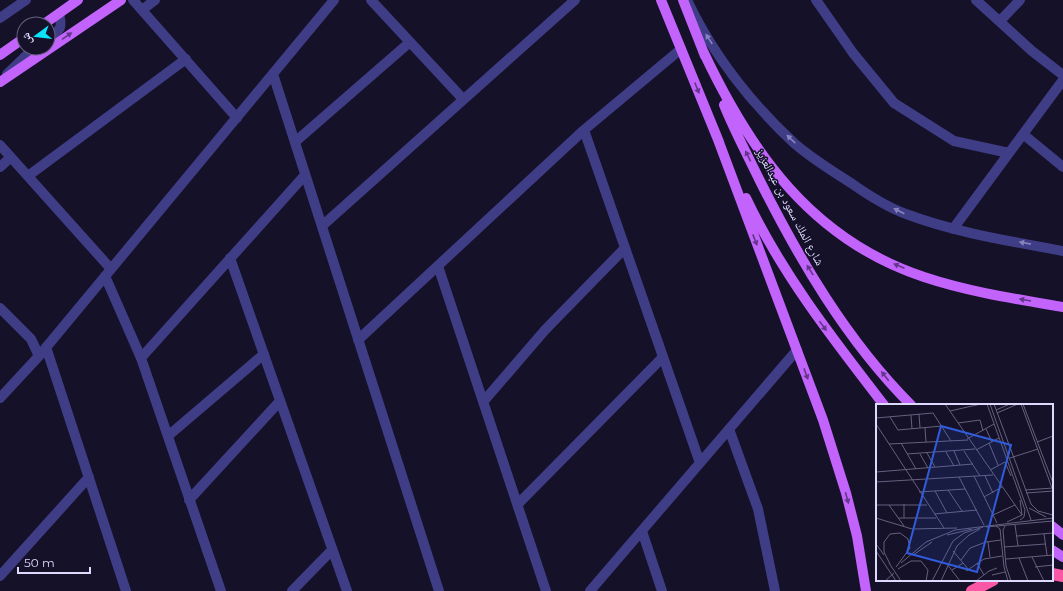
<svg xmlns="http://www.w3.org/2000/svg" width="1063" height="591" font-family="Montserrat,'Noto Naskh Arabic',sans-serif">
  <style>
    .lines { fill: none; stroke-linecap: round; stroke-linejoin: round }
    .minor { stroke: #403d87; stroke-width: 10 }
    .major { stroke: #c263fc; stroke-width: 10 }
    .highway { stroke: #fb57a7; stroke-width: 12 }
    .oneway { fill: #633688 }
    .oneway2 { fill: #8784bd }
    .labels { text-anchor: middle; stroke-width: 3; stroke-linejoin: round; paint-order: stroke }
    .street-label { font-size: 12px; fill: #dedafe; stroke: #151129 }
    .inset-road { fill: none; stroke: #65617e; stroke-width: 1 }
    .view { fill: #305cdc; fill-opacity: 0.15; stroke: #305cdc; stroke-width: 2 }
    .inset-edge { fill: none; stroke: #dedafe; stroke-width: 2 }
  </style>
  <rect width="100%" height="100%" fill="#151129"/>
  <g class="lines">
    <path class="minor" d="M133,0L237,118
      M371,0L463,99
      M687,0C712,53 751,103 794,143C811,158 832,171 851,183C868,195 887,207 906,214C957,233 1010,241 1063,251
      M816,0L853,53L894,103L954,141L1009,153
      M976,0L1032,51L1063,75
      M142,10L155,0
      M0,18L26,0
      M1000,21L1020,0
      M48,38C60,30 63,29 59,14
      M7,74L34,48
      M273,74L439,591
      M584,130L700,463
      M1023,134L1063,167
      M295,142L410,42
      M0,145L111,269
      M0,167L11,157
      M28,176L186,59
      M322,226L575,0
      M953,229L1063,80
      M230,258L347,591
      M438,266L546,591
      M105,276L141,358L221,591
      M0,308L31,339L39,356
      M358,340L584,130L681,49
      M46,347L126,591
      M141,358L305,175
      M0,398L39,356L334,0
      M483,402L545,330L625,248
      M729,429L758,509L775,591
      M168,436L264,354
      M189,500L280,401
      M518,504L663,357
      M642,531L662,591
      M0,576L89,477
      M292,591L332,550
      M590,591L797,350"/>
    <path class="major" d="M661,0L719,142
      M683,0L705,56
      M44,24L78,0
      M703,51C751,153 812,240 924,277C969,292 1016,299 1063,307
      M0,55L24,38
      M0,82L121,0
      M724,105C734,130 747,154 759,179C799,259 847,341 911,405
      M717,137L823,420L846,493L857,536L866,591
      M746,198C782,274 833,339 884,405
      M1052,526L1063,535
      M1052,550L1063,557"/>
    <path class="highway" d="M1052,574L1063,576
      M972,591L993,580"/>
  </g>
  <defs><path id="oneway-solid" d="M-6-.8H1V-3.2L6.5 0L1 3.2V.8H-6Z"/></defs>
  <g class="oneway">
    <use href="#oneway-solid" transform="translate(67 36) rotate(-34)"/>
    <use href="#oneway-solid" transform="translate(697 88) rotate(68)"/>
    <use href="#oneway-solid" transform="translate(748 156) rotate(-116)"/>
    <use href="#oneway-solid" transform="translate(755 240) rotate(69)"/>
    <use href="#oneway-solid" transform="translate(899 266) rotate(-157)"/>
    <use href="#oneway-solid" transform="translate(810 270) rotate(-122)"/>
    <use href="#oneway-solid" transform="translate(1025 300) rotate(-170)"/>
    <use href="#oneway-solid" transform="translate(823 326) rotate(54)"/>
    <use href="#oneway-solid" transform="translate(806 374) rotate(70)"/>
    <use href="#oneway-solid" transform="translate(885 376) rotate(-128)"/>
    <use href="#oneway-solid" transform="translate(847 498) rotate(75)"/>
  </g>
  <g class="oneway2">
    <use href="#oneway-solid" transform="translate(709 39) rotate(-123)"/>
    <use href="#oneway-solid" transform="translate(791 139) rotate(-136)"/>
    <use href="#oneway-solid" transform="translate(899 211) rotate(-153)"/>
    <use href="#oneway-solid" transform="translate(1025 243) rotate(-169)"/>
  </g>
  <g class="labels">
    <g class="street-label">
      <text transform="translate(790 207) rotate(62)" y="4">شارع الملك سعود بن عبدالعزيز</text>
    </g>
  </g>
  <g transform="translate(876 404)">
    <rect width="177" height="177" fill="#151129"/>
    <path class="inset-road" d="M69,0L146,111M111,0L149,106L148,113L144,116M114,0L155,116M118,0L155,100L162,107L177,111M145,0L176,84M147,0L177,79M120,6L134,0M74,7L105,0M121,9L142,0M43,10L44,24M35,11L36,25M14,13L22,26L66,22M0,14L57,9L75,37M82,19L104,16L107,27M0,20L68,124M49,24L50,38M110,25L116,38M91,35L118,20M161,38L177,32M25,39L40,65M113,39L122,61M13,40L92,36M100,46L123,34M78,47L84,61M88,47L104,72M70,48L78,62M51,49L59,63M31,50L99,45M44,50L52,64M134,54L162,45M129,58L135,72M114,66L129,58M0,68L97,60M98,72L121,119M109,72L117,89M83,73L108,121M0,78L117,71M72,86L86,107M149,86L177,84M59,87L71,109M43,88L89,85M150,89L177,87M108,93L126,83M28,100V114M0,101H51M13,101L28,122M153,104L170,113M58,110L101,106M117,111L139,101M0,114L36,125L81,124M23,114H60M131,118L146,111L144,96M139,121L142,142M120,122L124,125L128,163L132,177M129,122L127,126L130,162L135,177M110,123L177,117M168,130L171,151M71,131L96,125M141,132L177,129M112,138L114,153M0,140L8,151M128,143L169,140M0,147L20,177M77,147L92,165M37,151L56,138M156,153L168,177M143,154L152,177M130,155L177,151M85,156L94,144L110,138L125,136M13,159L25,177M25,159L50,138L79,126L177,114M101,159L108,171M14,160L8,148V138L14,130L24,129L32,135L34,144L20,163M71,160L84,177M159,163L177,161M22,165L35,157H45L52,166L50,177M76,166L87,159M90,167L108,155L126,152M116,171L129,168M9,177L18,169M56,177L77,137L88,129L107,123M65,177L81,142L93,131L104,125M100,177L113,167L121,164"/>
    <path class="view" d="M65,22L135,41L101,168L31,149Z"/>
    <rect width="177" height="177" class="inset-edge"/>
  </g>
  <g transform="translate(36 36) rotate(255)"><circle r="19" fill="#151129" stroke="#65617e"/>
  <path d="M0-3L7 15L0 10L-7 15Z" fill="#0ae3fa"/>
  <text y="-6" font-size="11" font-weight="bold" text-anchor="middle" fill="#dedafe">ش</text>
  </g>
  <path d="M18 567v6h72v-6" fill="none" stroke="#dedafe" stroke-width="2"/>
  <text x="24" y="567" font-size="12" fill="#dedafe" stroke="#151129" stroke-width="3" paint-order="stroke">50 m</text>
</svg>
